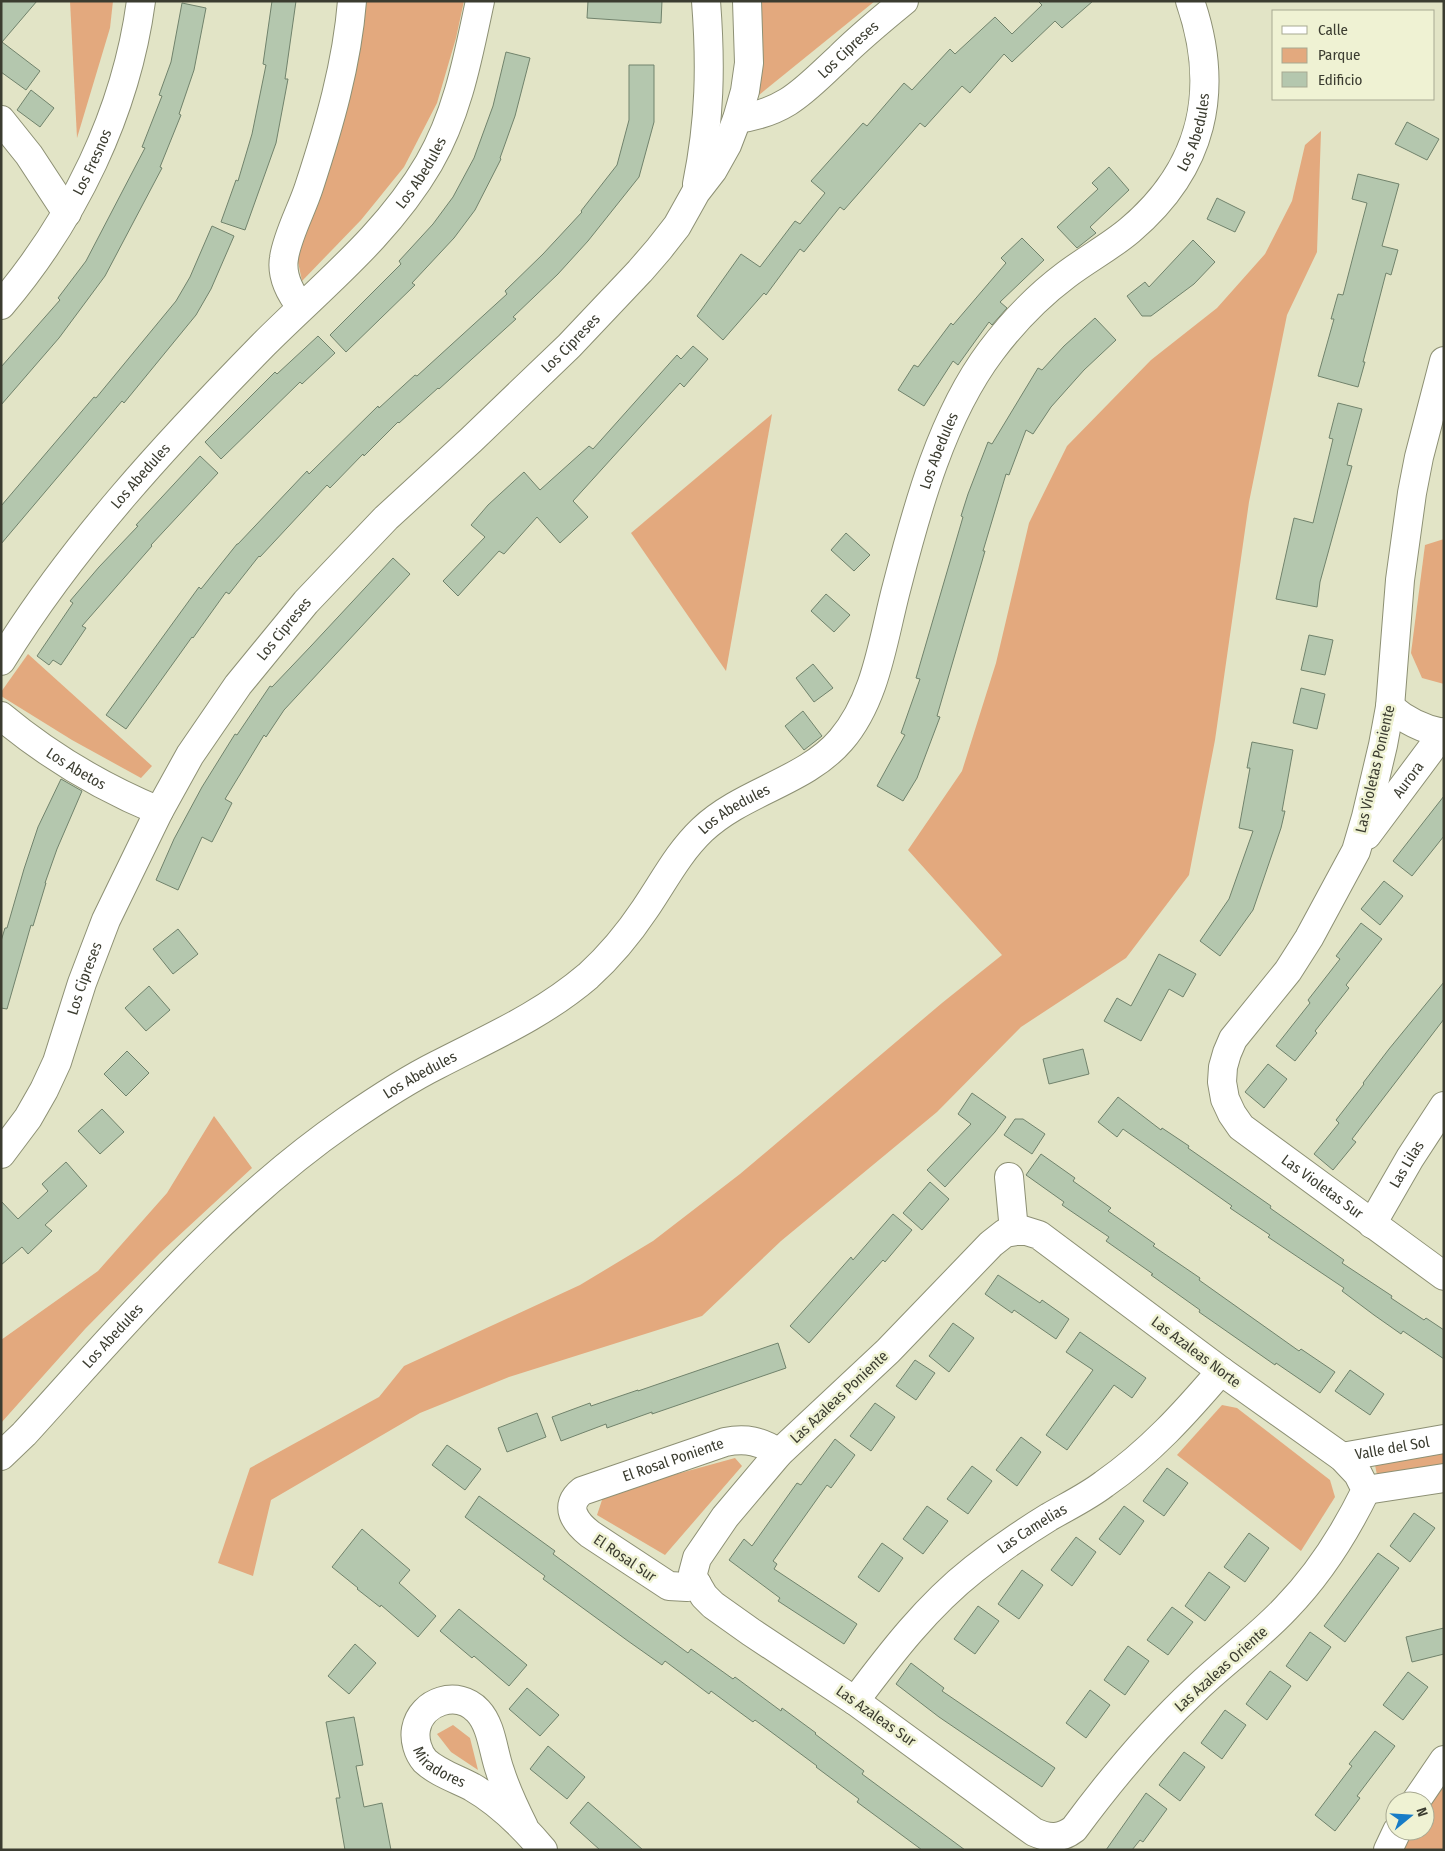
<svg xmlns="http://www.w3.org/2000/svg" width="1445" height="1851" font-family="'Fira Sans Condensed',sans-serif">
  <rect width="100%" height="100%" fill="#e2e4c6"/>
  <g fill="#e3a97e">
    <polygon points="70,1 113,1 110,28 77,138"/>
    <polygon points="361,1 464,1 456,38 437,103 404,167 361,220 302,281 297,257"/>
    <polygon points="758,1 875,1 754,99"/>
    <polygon points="1321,131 1317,252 1287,315 1249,502 1215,740 1189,875 1126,958 1021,1027 937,1112 781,1241 702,1316 509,1377 420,1413 271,1500 253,1576 218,1563 250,1468 379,1397 404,1366 580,1285 653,1241 740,1174 942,1003 1002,955 908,850 962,771 996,663 1029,523 1067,446 1151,360 1217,308 1265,254 1292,201 1305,145"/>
    <polygon points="772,414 726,671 631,533"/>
    <polygon points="1444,539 1444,684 1422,678 1411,653 1425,545"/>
    <polygon points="28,654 152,766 141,778 72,740 1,696 1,692"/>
    <polygon points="214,1116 252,1168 160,1253 85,1329 1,1423 1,1340 98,1271 167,1193"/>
    <polygon points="1222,1405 1237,1408 1330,1480 1335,1497 1301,1551 1177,1455"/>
    <polygon points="1444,1452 1444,1467 1378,1480 1375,1465"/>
    <polygon points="735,1458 742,1466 665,1555 597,1515 604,1494"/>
    <polygon points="453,1725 470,1738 478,1770 451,1752 437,1734"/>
    <polygon points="1444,1781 1444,1850 1400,1850 1411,1831 1425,1831 1425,1806"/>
  </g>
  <g fill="#b4c7ae" stroke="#71836c">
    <polygon points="1,1 37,1 2,42 40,71 26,90 1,72"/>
    <polygon points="272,1 296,1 285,79 288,79 276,143 245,230 221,222 236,180 238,181 252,134 266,65 263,64"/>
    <polygon points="588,1 662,1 661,23 587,18"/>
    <polygon points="1038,1 1093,1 1062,28 1055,21 1012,62 1004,54 970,93 962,86 925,127 920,123 844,210 840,207 804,252 800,249 766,295 764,293 723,340 697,316 741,254 760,267 795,221 800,224 825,193 811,181 863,123 867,126 904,83 912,90 950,49 955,54 995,17 1012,34 1042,5"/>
    <polygon points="182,3 206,8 194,70 179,114 181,115 160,167 162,168 105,276 59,338 1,405 1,367 60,300 58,298 86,261 145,148 142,147 162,96 159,95 171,62"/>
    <polygon points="506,52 530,58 515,116 500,158 501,159 475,210 454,238 412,283 415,285 346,352 330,335 401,264 399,261 433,224 453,197 474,158 493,106"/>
    <polygon points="629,65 654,65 654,122 639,177 588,241 558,274 513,317 516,319 439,389 438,388 399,423 398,422 364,456 363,454 330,488 327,485 260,557 259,556 229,594 226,592 193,638 192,637 126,729 106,715 199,587 201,589 237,544 238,544 307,471 309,474 378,406 379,408 415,375 417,376 507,294 505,291 543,254 582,212 581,211 617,165 629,120"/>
    <polygon points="31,90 54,108 40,127 17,110"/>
    <polygon points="1407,122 1439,139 1427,160 1395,144"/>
    <polygon points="1109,167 1129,190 1090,227 1096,233 1077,248 1057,227 1098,189 1092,183"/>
    <polygon points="1358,174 1399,184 1382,246 1398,250 1391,275 1386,273 1363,362 1365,362 1358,387 1318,376 1334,319 1331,319 1338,294 1343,295 1367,203 1352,199"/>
    <polygon points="1217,198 1245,212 1235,232 1207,219"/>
    <polygon points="212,226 234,236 211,289 196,315 124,403 122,401 1,544 1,506 94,397 96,398 176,301 190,277"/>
    <polygon points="1022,238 1044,260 1000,302 1007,308 992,325 989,322 958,365 953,361 924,406 898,390 914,365 918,367 951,323 953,325 1006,263 1001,258"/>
    <polygon points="1193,240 1215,262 1194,284 1151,316 1142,316 1127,296 1145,282 1149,287"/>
    <polygon points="1095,318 1116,340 1084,370 1051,407 1033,434 1026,430 1009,475 1006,474 983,551 985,551 937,716 940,717 917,778 903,801 877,786 905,735 901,733 920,679 916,678 963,517 961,516 968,494 988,442 992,444 1038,368 1042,370 1064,346"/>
    <polygon points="318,336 335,353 302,384 300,382 221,459 205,442 275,372 277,374"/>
    <polygon points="693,346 708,359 684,387 680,383 573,501 588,517 560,543 537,517 504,554 499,551 458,596 443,581 485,537 471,525 488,505 524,472 540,490 589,446 593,449 677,355 681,359"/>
    <polygon points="1338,403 1362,409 1347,465 1352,466 1320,582 1317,607 1276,599 1294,518 1313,523 1333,439 1329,438"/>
    <polygon points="200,456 218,473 151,545 152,546 82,626 86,628 61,665 53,660 49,665 37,656 73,603 70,601 99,567 138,526 136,525"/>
    <polygon points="846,533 870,555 854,571 831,550"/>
    <polygon points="393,558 410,574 284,710 266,737 264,735 225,799 232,803 212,842 202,837 178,890 156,880 174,839 202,787 235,734 237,735 270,686 272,687 311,646"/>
    <polygon points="826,594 850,615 834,632 811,611"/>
    <polygon points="1309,635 1333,640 1325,675 1301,670"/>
    <polygon points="813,664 833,688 814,702 796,678"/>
    <polygon points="1301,688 1325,694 1317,729 1293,723"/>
    <polygon points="803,711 822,736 804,750 785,726"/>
    <polygon points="1252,742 1293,750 1282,811 1285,811 1281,828 1253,910 1220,956 1200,941 1229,899 1253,831 1239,828 1250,768 1247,768"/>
    <polygon points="61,779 82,791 57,849 45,883 46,883 33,926 31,925 7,1009 1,1008 1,941 5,928 7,928 24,869 38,827"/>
    <polygon points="1444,796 1444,836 1412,876 1393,861"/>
    <polygon points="1384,881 1403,896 1380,925 1361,909"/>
    <polygon points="1361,923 1382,939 1346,985 1349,988 1315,1031 1317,1033 1295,1061 1276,1046 1310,1003 1308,1000 1340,959 1336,956"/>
    <polygon points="178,929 198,954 173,974 153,949"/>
    <polygon points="1159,954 1196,974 1183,997 1169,989 1141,1041 1104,1021 1117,998 1131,1006"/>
    <polygon points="1444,982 1444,1019 1352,1139 1356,1142 1333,1170 1314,1154 1339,1123 1336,1120 1364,1084 1363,1083 1389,1049"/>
    <polygon points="149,986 170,1010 146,1031 125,1008"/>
    <polygon points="1083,1049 1089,1074 1049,1084 1043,1059"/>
    <polygon points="127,1051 149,1073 126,1096 104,1074"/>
    <polygon points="1268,1064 1287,1079 1264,1108 1245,1092"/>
    <polygon points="972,1093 1006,1117 995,1132 945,1187 927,1170 971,1124 958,1114"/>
    <polygon points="1118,1097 1161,1130 1162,1128 1189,1146 1188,1148 1271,1206 1270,1208 1344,1260 1342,1263 1392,1296 1391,1298 1424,1320 1426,1318 1444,1330 1444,1359 1403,1331 1401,1334 1374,1315 1342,1291 1344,1288 1268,1237 1270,1235 1230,1208 1232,1206 1123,1129 1117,1137 1098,1122"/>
    <polygon points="102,1109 124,1132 100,1154 78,1131"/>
    <polygon points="1015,1119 1023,1119 1045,1134 1032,1154 1004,1135"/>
    <polygon points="1041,1154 1075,1178 1073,1181 1111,1208 1108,1211 1155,1244 1153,1246 1200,1278 1199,1280 1299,1351 1301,1349 1335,1372 1320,1393 1276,1363 1275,1365 1199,1312 1200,1310 1151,1275 1153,1274 1106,1241 1109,1237 1062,1205 1064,1202 1026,1175"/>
    <polygon points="66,1162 87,1186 45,1225 52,1231 28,1254 22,1247 1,1265 1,1201 18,1219 48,1191 42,1184"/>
    <polygon points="930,1182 949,1199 922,1230 903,1213"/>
    <polygon points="893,1214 912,1230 885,1262 883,1260 809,1343 790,1326 851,1257 853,1260"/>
    <polygon points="998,1275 1040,1303 1042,1300 1069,1319 1056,1339 1014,1310 1012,1313 985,1294"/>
    <polygon points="953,1323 974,1338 949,1372 929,1356"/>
    <polygon points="1080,1332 1146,1378 1132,1398 1114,1385 1067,1450 1046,1435 1093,1370 1066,1352"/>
    <polygon points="778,1343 786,1368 652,1414 652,1412 607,1428 606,1424 561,1441 552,1417 590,1403 591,1406 638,1390 638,1391"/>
    <polygon points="915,1360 935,1373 916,1400 896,1386"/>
    <polygon points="1350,1370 1384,1394 1370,1415 1335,1391"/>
    <polygon points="875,1403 895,1417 871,1451 850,1436"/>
    <polygon points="537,1413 546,1437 507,1452 498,1428"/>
    <polygon points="1021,1437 1041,1452 1017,1486 996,1470"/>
    <polygon points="835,1439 855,1455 831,1488 827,1485 773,1561 777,1564 774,1569 857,1624 844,1644 778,1601 780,1598 729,1560 744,1539 752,1546 797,1483 801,1485"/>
    <polygon points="447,1445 481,1469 465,1490 432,1465"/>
    <polygon points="972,1466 992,1481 968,1514 947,1499"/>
    <polygon points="1167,1468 1188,1483 1164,1516 1143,1501"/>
    <polygon points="479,1496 555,1551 553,1554 688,1653 691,1649 733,1679 735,1677 781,1711 782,1708 816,1733 815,1734 864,1771 862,1774 965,1850 922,1850 857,1802 859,1799 816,1767 817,1766 755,1720 753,1722 711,1691 709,1694 665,1661 662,1665 628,1641 543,1579 545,1576 465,1517"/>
    <polygon points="927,1506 948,1521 923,1554 903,1539"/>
    <polygon points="1124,1506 1144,1521 1120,1555 1099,1539"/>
    <polygon points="1414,1513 1435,1528 1410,1562 1390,1546"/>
    <polygon points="362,1529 410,1570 399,1583 436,1616 418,1637 381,1605 380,1607 357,1589 358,1588 332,1567"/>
    <polygon points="1249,1533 1269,1548 1245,1582 1224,1567"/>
    <polygon points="1076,1537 1096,1552 1072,1586 1051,1570"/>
    <polygon points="882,1543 903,1558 879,1592 858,1577"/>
    <polygon points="1378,1553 1399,1568 1345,1642 1324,1626"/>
    <polygon points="1022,1570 1043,1585 1019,1619 998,1604"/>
    <polygon points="1209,1572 1230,1587 1205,1621 1185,1606"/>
    <polygon points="978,1606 999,1621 975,1654 954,1639"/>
    <polygon points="1172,1607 1193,1622 1168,1655 1147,1640"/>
    <polygon points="459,1609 527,1665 509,1686 474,1656 472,1658 440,1631"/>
    <polygon points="1444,1628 1444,1654 1412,1662 1406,1637"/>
    <polygon points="1310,1632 1331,1647 1307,1681 1286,1666"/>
    <polygon points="355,1644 376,1663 349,1694 328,1676"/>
    <polygon points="1128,1646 1149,1661 1125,1695 1104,1680"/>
    <polygon points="911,1663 944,1688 942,1691 1055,1768 1042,1787 939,1717 896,1684"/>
    <polygon points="1270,1671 1291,1686 1267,1720 1246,1704"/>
    <polygon points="1408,1672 1428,1687 1403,1720 1383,1705"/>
    <polygon points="527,1688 559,1715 540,1736 509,1709"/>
    <polygon points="1090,1690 1110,1705 1086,1738 1066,1723"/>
    <polygon points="1225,1710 1246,1725 1222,1759 1201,1743"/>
    <polygon points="354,1717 363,1765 356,1766 364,1807 382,1803 391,1850 345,1850 336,1798 340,1798 326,1722"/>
    <polygon points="1375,1731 1395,1746 1357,1796 1360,1798 1335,1831 1315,1815 1352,1766 1349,1764"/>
    <polygon points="548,1746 585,1777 567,1799 530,1769"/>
    <polygon points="1184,1752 1205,1767 1180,1801 1159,1785"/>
    <polygon points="1146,1793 1167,1809 1143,1842 1140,1840 1132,1850 1106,1850"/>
    <polygon points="588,1802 643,1850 600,1850 570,1823"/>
  </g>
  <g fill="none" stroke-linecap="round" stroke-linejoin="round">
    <g stroke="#8d9074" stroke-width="30">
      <g id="minor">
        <path id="s1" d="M737,119C788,112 805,89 840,57C860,37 882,19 904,1"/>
        <polyline points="1,120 29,155 67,213"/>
        <path d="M697,184C710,120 711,65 706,1"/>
        <path id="s2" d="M1,305C74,219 126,113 141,1"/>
        <path d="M301,307C290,293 281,276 284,258C287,236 302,209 309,187C329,126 347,64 352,1"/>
        <path id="s3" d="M1444,361L1419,457L1412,493L1400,580L1390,707L1383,745L1366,817L1356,851L1309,938L1288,971L1233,1039L1227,1053L1223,1067L1222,1082L1225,1099L1232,1114L1241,1127L1444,1276"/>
        <path id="s4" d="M1,661C73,544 168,442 264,344C322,286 387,235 429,163C458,113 468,57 480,1"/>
        <path d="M1390,707C1406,721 1422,729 1443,733"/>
        <path id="s5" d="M1,716C49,756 101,787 159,811"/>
        <path id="s6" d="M1367,835L1444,732"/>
        <path id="s7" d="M1,1154L28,1118L44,1090L57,1062L82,983L106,920L159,811L190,755L238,685L306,602L386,518L471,440L569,346L640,271L659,249L677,226L696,192L713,170L727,145L737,119L745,91L749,63L747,1"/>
        <polyline points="1009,1177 1014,1231"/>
        <path id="s8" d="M1372,1224L1410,1158L1444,1106"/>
        <path d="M1023,1230L1039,1235L1221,1371L1342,1457L1358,1474L1366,1490C1345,1533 1320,1573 1286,1608C1258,1638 1225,1661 1196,1689C1151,1731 1111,1779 1074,1829C1061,1839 1049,1839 1034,1832L855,1701L751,1632L713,1605L704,1596L694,1579L693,1573L697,1558L725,1517L779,1453L888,1351L991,1244L1005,1233Z"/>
        <path id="s9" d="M1,1456L24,1434C125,1323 222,1207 346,1121C375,1101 405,1081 437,1065C491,1037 541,1016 588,976C610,956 629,933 645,909C664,881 678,853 702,830C743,791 805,782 841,740C877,698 883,638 897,586C917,508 942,416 991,351C1012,323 1038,296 1066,275C1087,259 1110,247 1130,230C1203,168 1221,91 1190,1"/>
        <path id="s10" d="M1342,1457L1444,1439"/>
        <polyline points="1366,1490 1444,1478"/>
        <path id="s11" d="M697,1584L687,1587L669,1586L590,1534C575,1522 563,1506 582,1491L725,1442C746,1438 761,1441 779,1453"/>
        <path id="s12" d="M855,1701C891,1653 927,1606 974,1569C998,1550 1023,1533 1049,1517C1068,1506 1087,1497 1104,1484C1150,1452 1185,1413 1221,1371"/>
        <polyline points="1416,1801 1444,1760"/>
        <path id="s13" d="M524,1827C515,1809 506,1790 500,1771C493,1752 492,1726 478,1711C458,1689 421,1701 416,1729C414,1740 418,1753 425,1761C438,1773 457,1779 472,1787C500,1803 522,1825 543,1850"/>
        <polyline points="1388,1850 1397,1831"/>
      </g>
    </g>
    <use href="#minor" stroke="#fff" stroke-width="28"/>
  </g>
  <g text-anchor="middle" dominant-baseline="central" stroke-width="5" stroke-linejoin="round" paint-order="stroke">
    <g font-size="15" fill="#3b3c30" stroke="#eff2d3">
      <text stroke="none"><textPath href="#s1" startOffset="134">Los Cipreses</textPath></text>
      <text stroke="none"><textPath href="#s9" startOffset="1842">Los Abedules</textPath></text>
      <text stroke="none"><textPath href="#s2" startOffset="170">Los Fresnos</textPath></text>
      <text stroke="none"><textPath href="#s4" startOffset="646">Los Abedules</textPath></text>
      <text stroke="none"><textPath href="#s7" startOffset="1006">Los Cipreses</textPath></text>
      <text stroke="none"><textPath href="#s9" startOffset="1424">Los Abedules</textPath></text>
      <text stroke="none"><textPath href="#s4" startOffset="232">Los Abedules</textPath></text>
      <text stroke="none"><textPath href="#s7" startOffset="601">Los Cipreses</textPath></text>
      <text stroke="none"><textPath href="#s5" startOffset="92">Los Abetos</textPath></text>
      <text transform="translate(1375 769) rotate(-77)">Las Violetas Poniente</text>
      <text stroke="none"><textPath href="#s6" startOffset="69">Aurora</textPath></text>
      <text stroke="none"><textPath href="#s9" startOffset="989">Los Abedules</textPath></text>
      <text stroke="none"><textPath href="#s7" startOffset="196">Los Cipreses</textPath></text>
      <text stroke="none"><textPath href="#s9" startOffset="569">Los Abedules</textPath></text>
      <text stroke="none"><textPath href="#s8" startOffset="69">Las Lilas</textPath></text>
      <text stroke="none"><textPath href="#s3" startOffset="920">Las Violetas Sur</textPath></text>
      <text stroke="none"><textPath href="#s9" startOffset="164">Los Abedules</textPath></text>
      <text transform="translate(1196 1352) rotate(37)">Las Azaleas Norte</text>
      <text transform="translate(839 1397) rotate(-43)">Las Azaleas Poniente</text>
      <text stroke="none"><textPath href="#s10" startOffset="51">Valle del Sol</textPath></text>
      <text stroke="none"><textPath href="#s11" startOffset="272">El Rosal Poniente</textPath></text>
      <text stroke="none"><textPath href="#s12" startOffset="249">Las Camelias</textPath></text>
      <text transform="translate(625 1558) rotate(34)">El Rosal Sur</text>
      <text transform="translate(1221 1669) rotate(-42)">Las Azaleas Oriente</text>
      <text transform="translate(876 1716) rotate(35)">Las Azaleas Sur</text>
      <text stroke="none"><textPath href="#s13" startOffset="254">Miradores</textPath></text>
    </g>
  </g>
  <rect width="1445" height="1851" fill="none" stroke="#3b3c30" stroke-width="5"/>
  <rect x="1272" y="10" width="162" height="90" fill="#eff2d3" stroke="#a7a992"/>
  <rect x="1282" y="26" width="25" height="8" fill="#ffffff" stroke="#a7a992"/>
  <text x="1318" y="35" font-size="15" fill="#3b3c30">Calle</text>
  <rect x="1282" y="48" width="25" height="15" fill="#e3a97e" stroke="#a7a992"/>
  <text x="1318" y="60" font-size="15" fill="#3b3c30">Parque</text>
  <rect x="1282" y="72" width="25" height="15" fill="#b4c7ae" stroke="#a7a992"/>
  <text x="1318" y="85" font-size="15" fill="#3b3c30">Edificio</text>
  <g transform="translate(1410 1816) rotate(72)"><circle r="24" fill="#eff2d3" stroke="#a7a992"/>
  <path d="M0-4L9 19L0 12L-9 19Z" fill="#177cc7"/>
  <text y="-8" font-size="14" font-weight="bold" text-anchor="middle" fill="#3b3c30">N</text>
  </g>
</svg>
